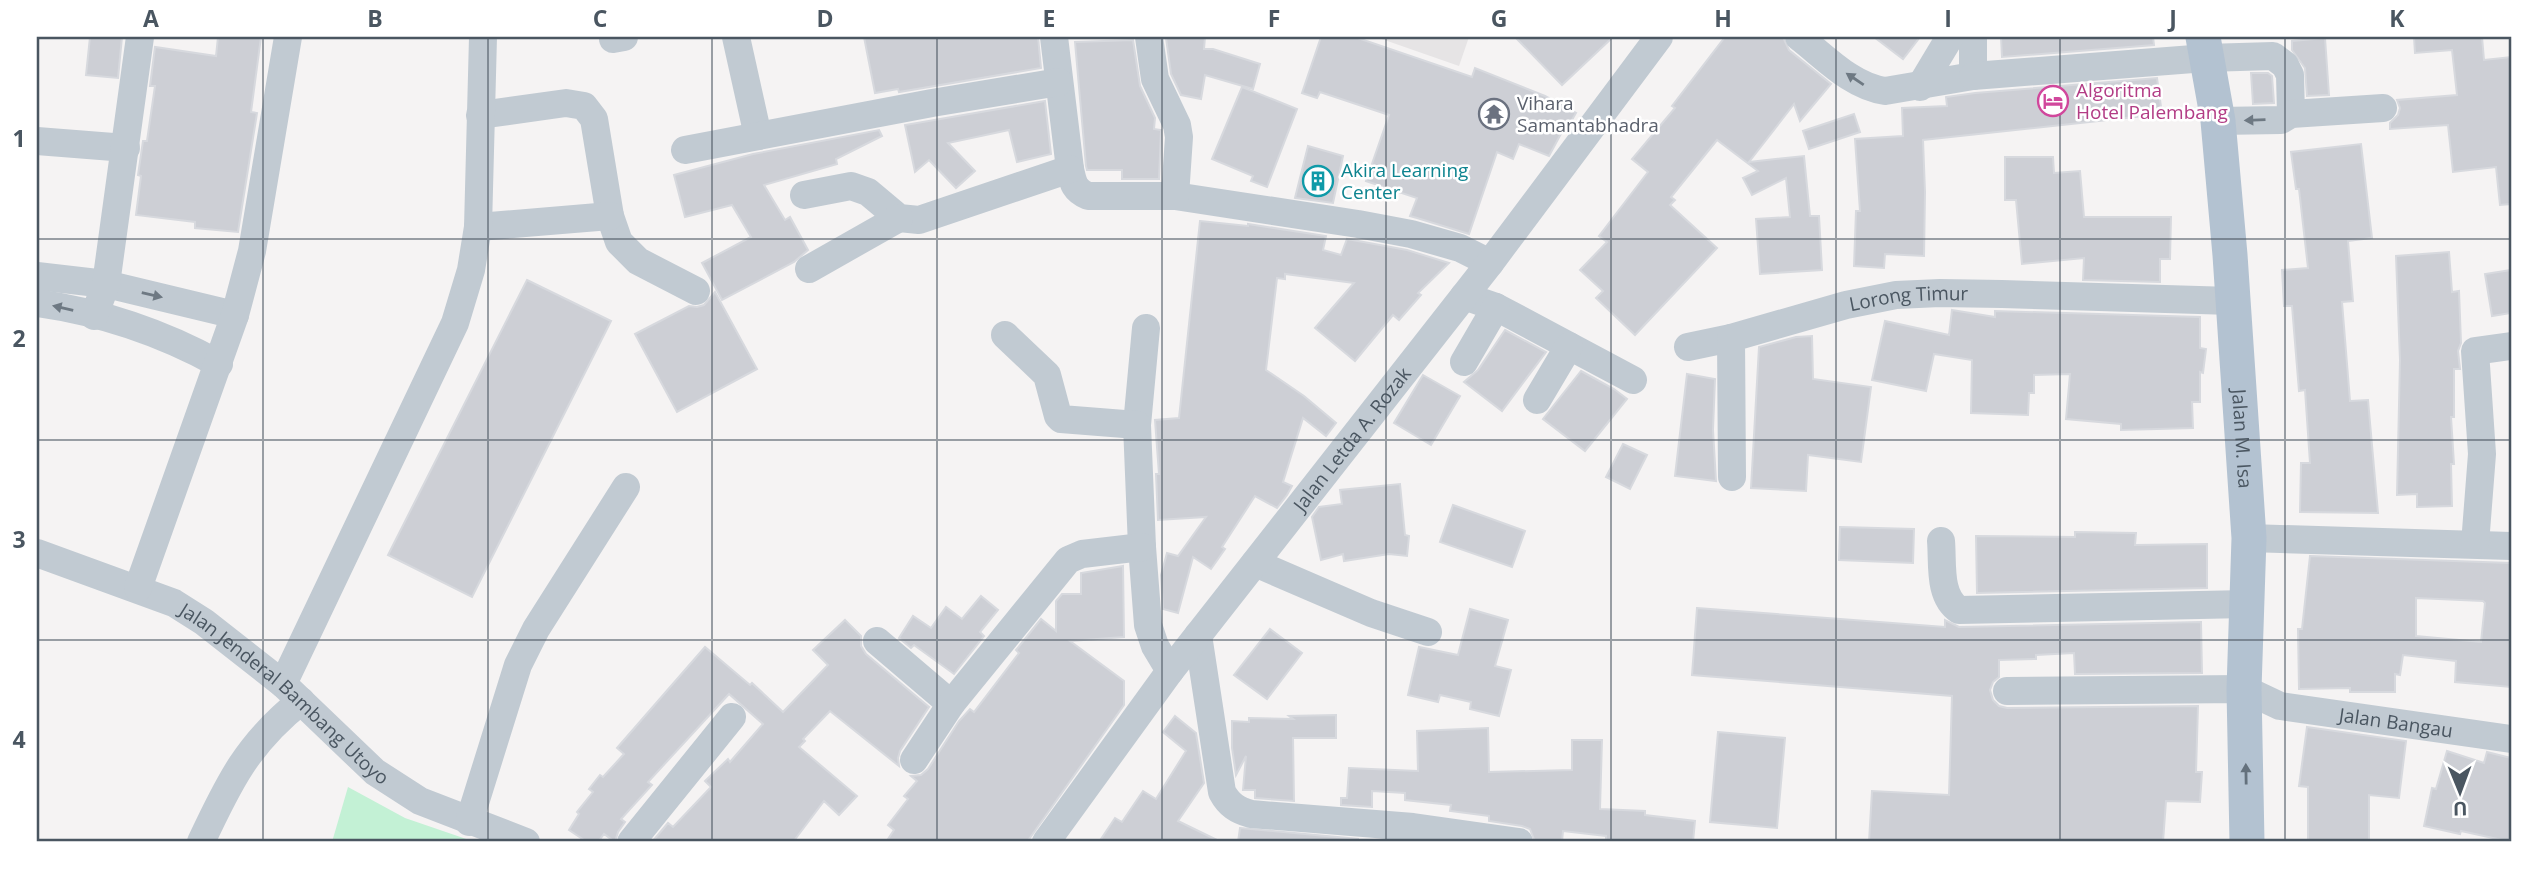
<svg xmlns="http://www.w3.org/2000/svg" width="2548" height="879" font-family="'Open Sans',sans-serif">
  <rect width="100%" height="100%" fill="#f5f3f3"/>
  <polygon fill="#e6e4e5" points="1376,37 1469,37 1459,66"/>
  <polygon fill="#c3f1d5" points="348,787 405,818 475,842 332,842"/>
  <g fill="#cdcfd5" stroke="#d7d9de" stroke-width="2" fill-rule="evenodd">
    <polygon points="90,37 122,37 118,78 86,75"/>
    <polygon points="218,37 261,37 251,112 257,113 238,232 195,228 195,222 136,215 141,176 138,175 143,141 147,141 155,86 150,86 155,47 216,56"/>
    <polygon points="864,37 1038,37 1041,68 899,92 898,89 875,93"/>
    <polygon points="1170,37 1205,37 1204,49 1213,49 1260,64 1253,89 1205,75 1201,99 1181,95 1171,74 1166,38"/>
    <polygon points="1321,37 1355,37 1472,77 1475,68 1545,96 1576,113 1565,132 1563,130 1549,156 1519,144 1513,159 1497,152 1469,234 1417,218 1410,216 1417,198 1366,181 1389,115 1320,92 1317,98 1302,93"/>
    <polygon points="1515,37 1613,37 1562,85"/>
    <polygon points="1725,37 1783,37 1789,50 1831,84 1800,121 1794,104 1749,162 1804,156 1810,216 1819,216 1822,270 1760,274 1756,219 1790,217 1786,178 1752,195 1743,178 1758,171 1717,140 1671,197 1675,200 1670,205 1717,248 1635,335 1596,298 1603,291 1580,270 1607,242 1599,236 1648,172 1632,159 1675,108 1672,106"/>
    <polygon points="1874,37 1920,37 1903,59"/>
    <polygon points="2001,37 2153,37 2154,45 2002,57"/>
    <polygon points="2414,37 2482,37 2484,60 2511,57 2511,204 2500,205 2496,167 2453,172 2448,125 2390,129 2390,123 2398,115 2400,108 2397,100 2457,95 2452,50 2415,53"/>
    <polygon points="2325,38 2329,95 2307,96 2305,68 2292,50 2292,41"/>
    <polygon points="1133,40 1140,86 1155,118 1154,129 1161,130 1159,179 1122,179 1122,170 1087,170 1086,166 1075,42"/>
    <polygon points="2251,73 2268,73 2272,76 2274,103 2253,104"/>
    <polygon points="2157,78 2162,114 1923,140 1925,192 1924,256 1885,254 1884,268 1854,266 1856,211 1860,211 1855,139 1903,136 1902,108 1947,106 1946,97 1975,93"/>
    <polygon points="1242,87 1297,109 1267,187 1251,181 1253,176 1212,159"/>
    <polygon points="1045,101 1051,154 1017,162 1009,130 948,143 975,171 956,188 929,160 915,172 905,125"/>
    <polygon points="1854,114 1860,132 1809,149 1803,131"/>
    <polygon points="879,130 882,136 836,159 837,164 764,185 785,220 790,217 808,250 794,262 722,300 702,263 751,237 732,205 685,217 674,175 753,154"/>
    <polygon points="2361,144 2372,238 2348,241 2353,301 2342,302 2350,401 2368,400 2378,513 2300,512 2301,463 2310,463 2305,390 2299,391 2292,306 2284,306 2282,270 2308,268 2299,189 2296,189 2291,152"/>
    <polygon points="1308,146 1343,156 1333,203 1295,198"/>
    <polygon points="2005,157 2053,157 2054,173 2080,171 2084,217 2171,217 2170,259 2160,259 2160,282 2083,280 2084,258 2022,264 2016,200 2005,200"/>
    <polygon points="1200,221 1248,226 1248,224 1326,236 1323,250 1341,255 1347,239 1407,250 1449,263 1418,293 1421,295 1399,320 1393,315 1355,361 1315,328 1354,283 1285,274 1285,279 1277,278 1266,370 1304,396 1336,423 1326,436 1303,418 1283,482 1292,486 1287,495 1277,508 1255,496 1222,547 1225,549 1211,569 1193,557 1178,613 1163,609 1161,575 1167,553 1178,556 1206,517 1158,520 1156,474 1159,474 1155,420 1179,418"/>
    <polygon points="2449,252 2452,292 2459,291 2461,343 2458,351 2460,369 2454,369 2454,417 2451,417 2454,464 2451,464 2452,506 2417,507 2417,494 2397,495 2400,360 2396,256"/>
    <polygon points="2511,270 2511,313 2492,316 2485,274"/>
    <polygon points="527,280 611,321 472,597 388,555"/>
    <polygon points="715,292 757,369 677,412 635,334 689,306 697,307 704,305"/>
    <polygon points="1952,310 1995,317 1995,311 2200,317 2200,348 2206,349 2203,373 2200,372 2200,402 2192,402 2193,428 2121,430 2121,424 2066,419 2070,374 2034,375 2034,393 2029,393 2028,415 1971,413 1972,360 1934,354 1926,391 1872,380 1885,321 1949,335"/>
    <polygon points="1505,330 1546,352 1502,411 1464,382 1478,370"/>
    <polygon points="1812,336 1813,379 1871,387 1861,462 1808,455 1806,491 1751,488 1759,347 1796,337"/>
    <polygon points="1581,371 1614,389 1627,399 1585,451 1543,419"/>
    <polygon points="1687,374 1715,379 1713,430 1716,481 1675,476"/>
    <polygon points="1423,375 1460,396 1431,445 1394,423"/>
    <polygon points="1623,444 1647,455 1630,489 1606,477"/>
    <polygon points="1400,484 1405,535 1409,536 1407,556 1389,554 1344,561 1343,554 1321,560 1312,517 1319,507 1342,504 1340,490"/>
    <polygon points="1453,505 1525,531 1512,567 1440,542"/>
    <polygon points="1840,527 1914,529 1913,563 1839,560"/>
    <polygon points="2075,532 2136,533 2135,545 2207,544 2207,588 1977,593 1976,536 2075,537"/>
    <path d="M2310,556L2511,563V687L2455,682L2456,661L2403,655L2400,675L2395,674V692H2350V688L2299,689L2298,629H2302ZM2416,598L2483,601L2485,603L2481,642L2416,636Z"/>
    <polygon points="1123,566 1124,637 1070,641 1124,681 1124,705 1027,842 886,842 894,830 888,825 908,799 904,796 917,781 911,776 921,775 928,769 959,721 970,709 974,712 1019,653 1016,650 1041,619 1056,631 1056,601 1062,594 1081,594 1081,573"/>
    <polygon points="981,596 998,610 980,632 984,636 954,674 914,645 911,648 899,638 913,616 931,628 946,607 962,619"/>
    <polygon points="1697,608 1945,627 1945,620 1959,627 2201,622 2202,673 2075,674 2074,653 2036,655 2036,659 1999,660 1999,677 1993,682 1990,690 1993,700 1999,706 2007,708 2198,706 2196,772 2202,772 2200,802 2166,801 2163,842 1869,842 1872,791 1949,795 1952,696 1692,675"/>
    <polygon points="1470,609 1508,620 1495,666 1511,670 1499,716 1470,709 1471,702 1440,695 1438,702 1408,695 1419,647 1458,655"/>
    <polygon points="845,620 861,636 861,646 866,654 929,707 900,751 898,758 899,766 830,711 803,739 805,741 799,747 857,796 839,815 824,801 793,842 652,842 668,823 673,827 711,787 705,781 728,759 730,762 763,724 729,694 648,782 652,785 621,819 625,822 618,832 615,842 604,834 598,842 587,842 569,830 579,814 577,812 593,792 589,789 600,775 603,777 624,754 617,748 705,647 750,685 752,683 783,712 828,665 813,650"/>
    <polygon points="1270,629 1302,653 1267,699 1234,675"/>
    <polygon points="1336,715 1336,738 1293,738 1294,801 1255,798 1255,790 1243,790 1246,756 1236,775 1232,748 1232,721 1249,722 1249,718 1293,719 1289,716"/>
    <polygon points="1175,716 1196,733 1204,783 1178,821 1221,842 1099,842 1115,818 1122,822 1143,791 1156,799 1186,751 1163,732"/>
    <polygon points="2307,727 2406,741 2399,798 2369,795 2369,842 2308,842 2308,787 2299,786"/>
    <polygon points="1488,728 1489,772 1572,770 1572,740 1602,740 1600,809 1645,811 1645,815 1695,821 1693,842 1606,842 1606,836 1563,831 1562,842 1535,842 1530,829 1522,826 1489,821 1489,816 1450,811 1451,805 1405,800 1405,793 1372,791 1372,807 1341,805 1341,798 1347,798 1349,768 1418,771 1417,731"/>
    <polygon points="1718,732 1785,738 1777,828 1710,822"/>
    <polygon points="2447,751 2484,763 2487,752 2511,758 2511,842 2461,831 2460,834 2424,826 2432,788 2436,789"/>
    <polygon points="1240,828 1358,839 1358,842 1238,842"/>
  </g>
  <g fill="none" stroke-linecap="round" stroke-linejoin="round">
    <g stroke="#c1cad2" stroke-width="28">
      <polyline points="736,37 758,136"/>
      <path d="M1054,37L1070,169C1073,183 1074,190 1088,196H1175L1358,224L1411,234L1460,248L1490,263"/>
      <polyline points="1149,37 1155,79 1177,125 1179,137 1175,196"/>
      <path d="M1799,37C1825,57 1851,86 1885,91L1973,76V37"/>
      <polyline points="613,39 624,37"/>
      <polyline points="1973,76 2206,58 2273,56 2285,65 2290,75 2291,114"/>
      <polyline points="1920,87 1950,37"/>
      <polyline points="480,115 566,103 584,106 594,119 610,216 619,242 638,261 696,291"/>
      <polyline points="2218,121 2281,120 2291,114 2383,108"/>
      <polyline points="37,141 126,148"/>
      <polyline points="685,150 932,103 1059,82"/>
      <polyline points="804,195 851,186 868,192 899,218 919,220 1070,169"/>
      <polyline points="478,227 610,216"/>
      <polyline points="809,269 899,218"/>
      <polyline points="37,276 106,284 235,315"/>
      <polyline points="1464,296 1496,307 1633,380"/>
      <path d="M37,303C100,312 163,333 219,364"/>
      <polyline points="94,316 106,284 140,37"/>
      <polyline points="1146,328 1137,425 1142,547 1148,625 1155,646 1170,671"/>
      <polyline points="1005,335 1047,375 1058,416 1061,419 1137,425"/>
      <polyline points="1688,347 1731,338"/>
      <polyline points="1464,362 1496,307"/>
      <polyline points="1537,400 1569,346"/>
      <path id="s1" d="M1732,477L1731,338L1846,305L1896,295L1940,293L2002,294L2232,301"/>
      <polyline points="2249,538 2511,546"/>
      <path d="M1941,541C1943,563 1938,596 1959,610L2247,604"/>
      <polyline points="2475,544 2482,454 2475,351 2511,346"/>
      <path id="s2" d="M37,553L174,603L204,622L283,684L375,772L420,801L526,842"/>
      <polyline points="1255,563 1371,613 1428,632"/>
      <polyline points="138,588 235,315 252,251 288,37"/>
      <path d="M1198,635L1222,792C1229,805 1237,810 1251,814L1413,827L1519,842"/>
      <polyline points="877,641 951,704"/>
      <polyline points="283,684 455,323 471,270 478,227 483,37"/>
      <path id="s3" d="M2007,691L2244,689L2280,706L2511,739"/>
      <polyline points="914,760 951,704 1068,560 1082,554 1142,547"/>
      <polyline points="469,822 518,665 536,629 626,487"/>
      <path d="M201,842C229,782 248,743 301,701"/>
      <polyline points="631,842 732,717"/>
      <path id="s4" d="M1046,842L1170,671L1490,263L1659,37"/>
    </g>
    <path stroke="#b3c2d1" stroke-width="35" id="s5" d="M2203,37L2218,121L2230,255L2249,538L2244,689L2247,842"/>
  </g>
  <defs><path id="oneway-solid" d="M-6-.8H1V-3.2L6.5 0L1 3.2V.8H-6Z" transform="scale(1.75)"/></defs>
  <g fill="#6e7983">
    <use href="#oneway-solid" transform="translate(1855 79) rotate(-146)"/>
    <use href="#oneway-solid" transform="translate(2255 120) rotate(178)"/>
    <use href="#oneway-solid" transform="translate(152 295) rotate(13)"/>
    <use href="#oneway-solid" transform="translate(63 308) rotate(-167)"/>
  </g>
  <use fill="#64717d" href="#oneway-solid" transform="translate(2246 774) rotate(-91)"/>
  <path fill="none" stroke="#4a5661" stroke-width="2" stroke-opacity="0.55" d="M263,37V842M488,37V842M712,37V842M937,37V842M1162,37V842M1386,37V842M1611,37V842M1836,37V842M2060,37V842M2285,37V842M37,239H2511M37,440H2511M37,640H2511"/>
  <defs>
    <g id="hotel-ring" transform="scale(1.575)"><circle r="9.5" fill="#fff" stroke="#d1479c" stroke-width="1.5"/><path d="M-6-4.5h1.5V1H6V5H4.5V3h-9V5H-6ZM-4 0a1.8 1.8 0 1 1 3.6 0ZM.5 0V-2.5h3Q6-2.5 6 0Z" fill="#d1479c"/></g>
    <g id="temple-ring" transform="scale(1.575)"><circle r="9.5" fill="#fff" stroke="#6b7280" stroke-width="1.5"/><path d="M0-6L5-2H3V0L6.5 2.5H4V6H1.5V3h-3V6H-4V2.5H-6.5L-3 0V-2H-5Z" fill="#6b7280"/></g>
    <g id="building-ring" transform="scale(1.575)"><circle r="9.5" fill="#fff" stroke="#0f9aa8" stroke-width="1.5"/><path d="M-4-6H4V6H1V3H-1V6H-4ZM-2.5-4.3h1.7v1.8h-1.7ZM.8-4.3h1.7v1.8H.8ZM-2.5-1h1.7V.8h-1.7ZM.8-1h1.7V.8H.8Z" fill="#0f9aa8"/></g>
  </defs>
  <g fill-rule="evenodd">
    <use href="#hotel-ring" x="2053" y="101"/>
    <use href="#temple-ring" x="1494" y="114"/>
    <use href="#building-ring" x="1318" y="181"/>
  </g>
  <g text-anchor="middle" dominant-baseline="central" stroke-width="5" stroke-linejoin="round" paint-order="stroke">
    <g font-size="19" fill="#b23c85" stroke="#fff" text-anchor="start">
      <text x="2076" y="90">Algoritma<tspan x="2076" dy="22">Hotel Palembang</tspan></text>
    </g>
    <g font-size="19" fill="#5b616d" stroke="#fff" text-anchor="start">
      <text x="1517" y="103">Vihara<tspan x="1517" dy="22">Samantabhadra</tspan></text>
    </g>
    <g font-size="19" fill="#0d838f" stroke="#fff" text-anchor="start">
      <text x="1341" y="170">Akira Learning<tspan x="1341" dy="22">Center</tspan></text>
    </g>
    <g font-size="19" fill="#4a5661" stroke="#fff">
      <text stroke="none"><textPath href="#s1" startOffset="322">Lorong Timur</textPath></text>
      <text stroke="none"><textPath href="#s4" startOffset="506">Jalan Letda A. Rozak</textPath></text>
      <text stroke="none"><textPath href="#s5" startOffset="404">Jalan M. Isa</textPath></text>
      <text stroke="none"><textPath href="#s2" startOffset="289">Jalan Jenderal Bambang Utoyo</textPath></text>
      <text stroke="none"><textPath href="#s3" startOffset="394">Jalan Bangau</textPath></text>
    </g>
  </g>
  <rect width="2548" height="879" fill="none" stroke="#ffffff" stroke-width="77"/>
  <g transform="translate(2460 792) rotate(179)" stroke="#ffffff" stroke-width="5" paint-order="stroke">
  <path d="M0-5L12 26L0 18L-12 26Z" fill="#4a5661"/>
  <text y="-10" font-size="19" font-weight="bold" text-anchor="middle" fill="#4a5661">U</text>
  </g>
  <rect x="38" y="38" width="2472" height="802" fill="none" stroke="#4a5661" stroke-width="2.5"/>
  <g font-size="23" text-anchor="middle" font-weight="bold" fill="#4a5661">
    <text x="151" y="27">A</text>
    <text x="375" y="27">B</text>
    <text x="600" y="27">C</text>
    <text x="825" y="27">D</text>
    <text x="1049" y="27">E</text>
    <text x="1274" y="27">F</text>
    <text x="1499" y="27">G</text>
    <text x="1723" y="27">H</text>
    <text x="1948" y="27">I</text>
    <text x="2173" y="27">J</text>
    <text x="2397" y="27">K</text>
    <text x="19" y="147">1</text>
    <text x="19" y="347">2</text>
    <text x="19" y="548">3</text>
    <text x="19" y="748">4</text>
  </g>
</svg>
